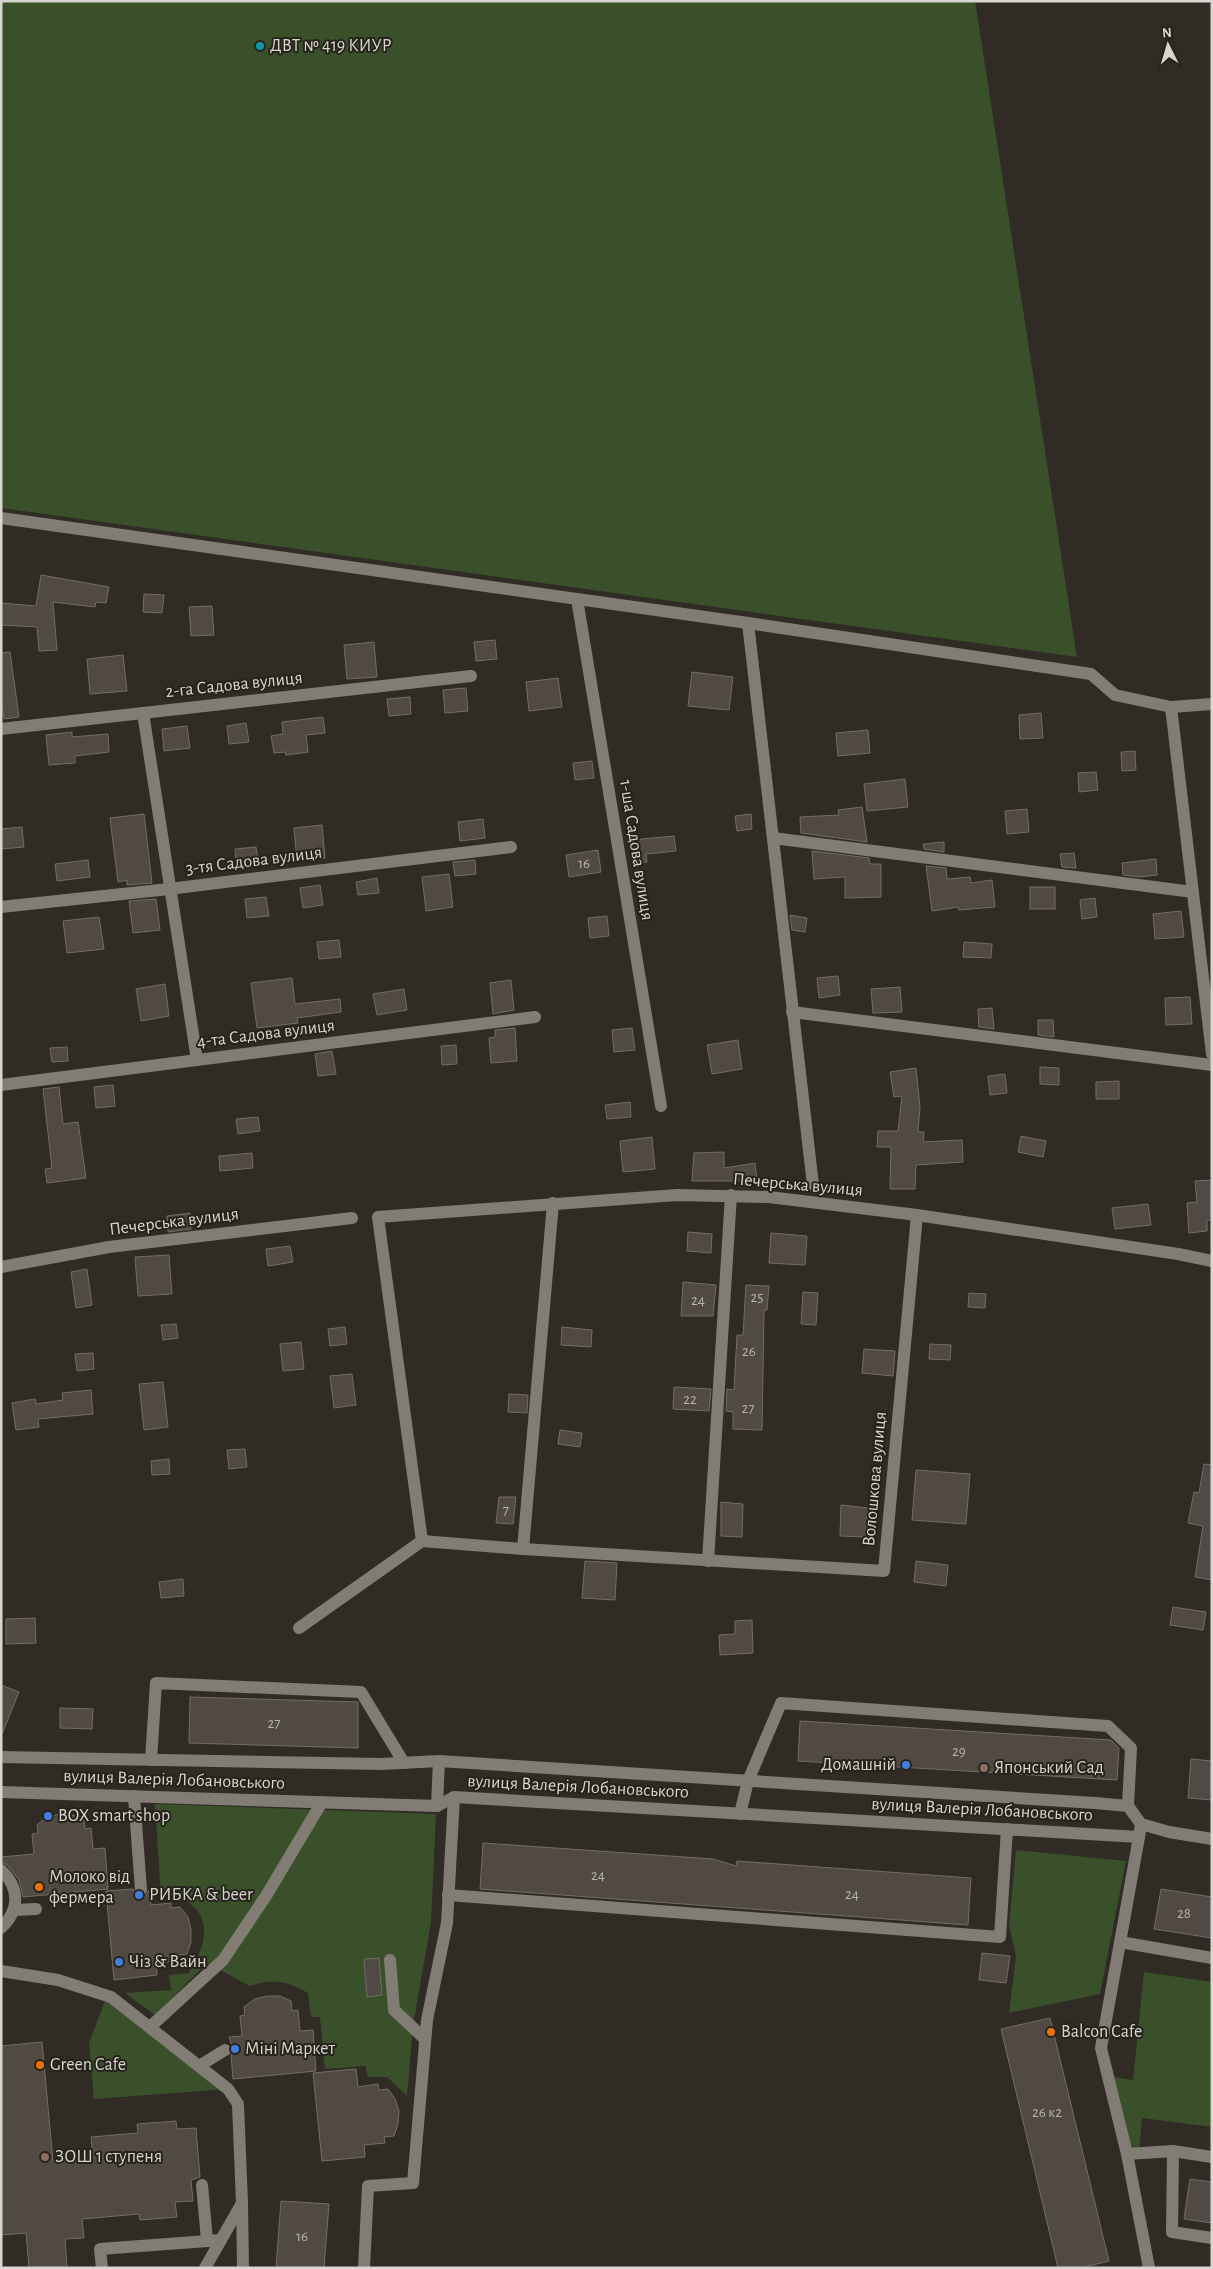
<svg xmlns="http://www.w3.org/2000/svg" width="1213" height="2269" font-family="'Alegreya Sans',sans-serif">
  <rect width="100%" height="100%" fill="#302c25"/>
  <g fill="#39502b">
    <polygon points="1,1 975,1 1077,657 1,508"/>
    <path d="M155,1804L436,1814L431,1922L413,2026L407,2096L387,2077H368L365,2066L325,2069L320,2017H311L308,1993C286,1981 275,1978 250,1986L207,1963L155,2015L125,1993L171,1990L169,1975L189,1973C199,1956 211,1933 199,1913C195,1907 187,1901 181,1896L161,1897Z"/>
    <polygon points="1016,1850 1126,1861 1100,1994 1009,2013 1016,1956 1009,1926"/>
    <polygon points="1144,1972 1212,1982 1212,2127 1142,2118 1139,2153 1127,2154 1114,2077 1133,2080"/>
    <polygon points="107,1996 228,2089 94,2099 89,2043"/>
  </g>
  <g fill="#514a44" stroke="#746c66">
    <polygon points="41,575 109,587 106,603 96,602 95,607 53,602 57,650 39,651 37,627 1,625 1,603 36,606"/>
    <polygon points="144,594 164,595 162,613 143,612"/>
    <polygon points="212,606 214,635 191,636 189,607"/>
    <polygon points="495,640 497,659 476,661 474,642"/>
    <polygon points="374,642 377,677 347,679 344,645"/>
    <polygon points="10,652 19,717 4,719 1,700 1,653"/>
    <polygon points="123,655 127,691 90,694 87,659"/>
    <polygon points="692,672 733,677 729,710 688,706"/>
    <polygon points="558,678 562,707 529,711 526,682"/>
    <polygon points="466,688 468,711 445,713 443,690"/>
    <polygon points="410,697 411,714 389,716 387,699"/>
    <polygon points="1041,713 1043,738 1020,739 1019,715"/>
    <polygon points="323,717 325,733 306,735 308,752 286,755 285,752 274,753 271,736 283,734 282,722"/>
    <polygon points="246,723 249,742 229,744 227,726"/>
    <polygon points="187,726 190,748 164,751 162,729"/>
    <polygon points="868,730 870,753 838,756 836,733"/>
    <polygon points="72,732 72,737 108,734 109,752 75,756 75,763 49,765 46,735"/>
    <polygon points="1135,751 1136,770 1122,771 1121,752"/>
    <polygon points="592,761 594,778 575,780 573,763"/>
    <polygon points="1096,772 1098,790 1079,792 1078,773"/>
    <polygon points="905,779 908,807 867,811 864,784"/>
    <polygon points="862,807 867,842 801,833 800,817 839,815 838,810"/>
    <polygon points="1027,809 1029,832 1007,834 1005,811"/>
    <polygon points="144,814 152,883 127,885 127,880 118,882 110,818"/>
    <polygon points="751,814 752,829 737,831 735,816"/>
    <polygon points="483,819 485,838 460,841 458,822"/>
    <polygon points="322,825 325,858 297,861 294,828"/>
    <polygon points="22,827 24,847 1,849 1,829"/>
    <polygon points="674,836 676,851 646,854 647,862 633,864 631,840"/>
    <polygon points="944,842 944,852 924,849 923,844"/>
    <polygon points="256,847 258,861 236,863 235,849"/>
    <polygon points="598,850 601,872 569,877 566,855"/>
    <polygon points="812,851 869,858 870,864 881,864 881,897 845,898 845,877 814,879"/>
    <polygon points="1074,853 1076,868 1062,867 1060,854"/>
    <polygon points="1156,859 1157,875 1140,877 1123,875 1122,863"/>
    <polygon points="88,860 90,877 57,881 55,864"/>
    <polygon points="475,860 476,874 455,876 453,862"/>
    <polygon points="926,866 946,868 947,879 970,877 971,883 992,880 995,907 959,910 958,907 932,911"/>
    <polygon points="449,874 453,907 426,911 422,877"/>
    <polygon points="377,878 379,893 358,895 356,882"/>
    <polygon points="320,885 323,905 303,908 300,888"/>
    <rect x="1030" y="887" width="25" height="22"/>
    <polygon points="266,897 269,916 247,918 245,899"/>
    <polygon points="1095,898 1097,917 1082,919 1080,900"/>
    <polygon points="156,899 160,930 133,933 129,901"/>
    <polygon points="1181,911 1184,937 1155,939 1153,914"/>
    <polygon points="790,915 807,918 805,932 792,930"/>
    <polygon points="607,916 609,936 590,938 588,918"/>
    <polygon points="99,917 104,949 67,953 63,921"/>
    <polygon points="339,940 341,957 319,959 317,942"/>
    <polygon points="964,942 992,944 991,958 963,957"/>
    <polygon points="838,976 840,995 819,998 817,978"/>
    <polygon points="292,978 295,1004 340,999 341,1012 297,1018 298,1023 257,1028 251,983"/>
    <polygon points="511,980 514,1010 493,1014 490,983"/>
    <polygon points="165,984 169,1016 141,1021 136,989"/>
    <polygon points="900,987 902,1012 873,1013 871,989"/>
    <polygon points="404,989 407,1010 377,1015 373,994"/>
    <polygon points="1190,997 1192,1024 1166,1025 1165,998"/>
    <polygon points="992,1008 994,1029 979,1027 978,1009"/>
    <polygon points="1038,1020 1053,1020 1054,1037 1038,1035"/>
    <polygon points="515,1028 517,1061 491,1063 489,1038 495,1037 495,1030"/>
    <polygon points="632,1028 635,1050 614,1052 612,1030"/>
    <polygon points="738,1040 742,1069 712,1074 707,1045"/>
    <polygon points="456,1045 457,1064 442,1065 441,1046"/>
    <polygon points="67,1047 68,1061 52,1062 50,1048"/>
    <polygon points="332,1051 336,1074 318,1076 315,1054"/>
    <polygon points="1040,1067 1059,1068 1059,1085 1040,1084"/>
    <polygon points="916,1068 920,1107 918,1132 924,1132 923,1142 962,1140 963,1162 916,1165 915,1189 890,1189 891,1147 877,1147 878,1131 898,1131 902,1096 894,1097 890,1072"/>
    <polygon points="1005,1074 1007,1093 990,1095 988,1076"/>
    <polygon points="1119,1081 1119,1099 1096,1099 1096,1082"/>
    <polygon points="113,1085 115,1106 96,1108 94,1087"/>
    <polygon points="59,1087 63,1124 78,1122 86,1178 47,1183 45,1169 52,1168 43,1089"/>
    <polygon points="630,1102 631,1117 607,1119 605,1105"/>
    <polygon points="258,1117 260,1131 238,1134 236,1119"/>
    <polygon points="1021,1136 1046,1141 1043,1157 1018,1152"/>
    <polygon points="652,1137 655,1169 623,1172 620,1141"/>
    <polygon points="724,1152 724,1168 755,1163 757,1181 692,1181 694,1153"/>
    <polygon points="252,1153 253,1168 220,1171 219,1156"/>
    <polygon points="1212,1180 1212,1220 1207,1220 1207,1231 1189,1233 1187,1203 1197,1202 1195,1181"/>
    <polygon points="1148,1204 1151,1225 1115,1229 1112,1208"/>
    <polygon points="190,1213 191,1229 168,1232 167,1216"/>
    <polygon points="688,1232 712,1234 711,1253 687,1251"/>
    <polygon points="771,1233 807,1236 805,1265 769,1263"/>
    <polygon points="290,1246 293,1262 268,1266 266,1249"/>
    <polygon points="169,1255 172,1294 138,1296 135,1257"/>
    <polygon points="87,1269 92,1305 76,1308 71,1272"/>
    <polygon points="683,1282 716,1285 713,1316 681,1316"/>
    <polygon points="746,1285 769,1286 767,1310 764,1310 762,1430 733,1429 733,1412 726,1411 727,1389 734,1390 737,1335 743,1335"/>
    <polygon points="803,1292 818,1293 816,1325 801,1324"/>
    <polygon points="969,1293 986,1294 985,1308 968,1307"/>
    <polygon points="176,1324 178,1338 163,1340 161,1325"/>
    <polygon points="345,1327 347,1344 330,1346 328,1329"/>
    <polygon points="562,1327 592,1330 591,1347 561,1345"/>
    <polygon points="301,1342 304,1369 283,1371 280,1344"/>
    <polygon points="930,1344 951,1345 950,1360 929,1359"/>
    <polygon points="864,1349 895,1351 893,1376 862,1373"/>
    <polygon points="93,1353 94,1369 77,1371 75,1354"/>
    <polygon points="352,1374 356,1405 334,1408 330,1376"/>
    <polygon points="163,1382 168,1427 144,1430 139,1384"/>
    <polygon points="674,1387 711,1389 709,1411 673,1409"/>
    <polygon points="91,1390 93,1414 38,1419 39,1427 16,1430 12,1403 35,1399 36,1404 63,1400 62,1393"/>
    <polygon points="509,1394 528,1395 527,1413 508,1412"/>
    <polygon points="560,1430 582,1433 580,1447 558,1444"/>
    <polygon points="245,1449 247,1467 229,1469 227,1450"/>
    <polygon points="169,1459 170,1474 152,1475 151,1461"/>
    <polygon points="1204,1464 1212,1465 1212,1580 1195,1577 1203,1526 1188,1523 1194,1492 1199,1493"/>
    <polygon points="916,1470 970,1474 966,1524 912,1520"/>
    <polygon points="499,1497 516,1497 513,1524 496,1523"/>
    <polygon points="721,1502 743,1504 742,1537 721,1536"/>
    <polygon points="841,1505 868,1508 865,1537 840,1536"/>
    <polygon points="585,1561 617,1563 615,1600 582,1598"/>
    <polygon points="916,1561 948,1565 946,1586 914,1582"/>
    <polygon points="183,1579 184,1596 161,1598 159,1582"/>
    <polygon points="1173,1607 1206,1612 1203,1630 1170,1625"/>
    <polygon points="35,1618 36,1643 6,1644 6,1619"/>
    <polygon points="752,1620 753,1653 720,1655 719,1635 735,1634 735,1621"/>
    <polygon points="1,1685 19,1692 2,1734 1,1734"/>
    <polygon points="190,1697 358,1702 358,1748 189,1743"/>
    <polygon points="60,1708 93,1709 92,1729 60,1728"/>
    <polygon points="800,1721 1111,1740 1119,1748 1117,1780 798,1761"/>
    <polygon points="1191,1759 1212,1761 1212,1800 1188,1798"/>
    <polygon points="60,1814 72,1815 84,1819 85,1829 91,1828 93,1849 105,1848 108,1889 23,1897 19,1880 7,1865 1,1862 1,1857 34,1854 32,1834 38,1833 37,1825 47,1817"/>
    <polygon points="483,1843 713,1859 736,1866 737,1861 971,1878 968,1925 480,1889"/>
    <polygon points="133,1889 135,1895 141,1898 146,1896 149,1890 151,1905 171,1903 171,1908 180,1907 188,1917 191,1930 191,1942 187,1954 177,1955 177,1961 156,1963 157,1975 114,1980 106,1891"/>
    <polygon points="1161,1889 1212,1897 1212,1938 1154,1929"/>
    <polygon points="982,1953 1010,1956 1006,1983 979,1980"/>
    <polygon points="379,1958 382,1995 367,1997 364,1959"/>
    <polygon points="267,1996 280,1996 291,2001 292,2011 298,2010 300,2031 313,2030 316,2071 233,2079 231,2056 233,2049 229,2037 242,2036 240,2016 245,2015 244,2007 255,1999"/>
    <polygon points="1050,2018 1109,2261 1080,2268 1058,2268 1001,2029"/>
    <polygon points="42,2042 53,2161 93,2158 91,2137 138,2133 137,2124 176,2121 177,2129 196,2128 200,2177 191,2180 193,2201 175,2202 177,2217 140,2220 139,2214 82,2219 84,2238 65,2239 67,2268 29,2268 26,2233 1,2235 1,2046"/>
    <polygon points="356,2069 358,2087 378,2084 379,2090 388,2089 395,2099 399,2111 398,2124 394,2136 384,2137 385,2143 364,2145 365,2157 322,2161 313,2073"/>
    <polygon points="1190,2179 1212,2182 1212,2223 1184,2219"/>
    <polygon points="281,2201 329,2204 324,2268 276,2268"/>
  </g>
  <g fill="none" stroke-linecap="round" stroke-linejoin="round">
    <g stroke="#817d74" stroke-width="12">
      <polyline points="1,518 748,623 1091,674 1115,695 1171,707 1212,704"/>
      <polyline points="577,599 661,1106"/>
      <polyline points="748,623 813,1185"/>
      <polyline points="1171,707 1212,1054"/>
      <polyline points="143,713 197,1060"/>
      <polyline points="1,729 471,676"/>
      <polyline points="773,838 1193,892"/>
      <polyline points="1,907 169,889 511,847"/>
      <polyline points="792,1012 1212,1065"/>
      <polyline points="1,1085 535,1017"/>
      <polyline points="1,1267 109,1247 352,1218"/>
      <polyline points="422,1541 378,1217 677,1195 769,1197 917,1215 1178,1254 1212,1261"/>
      <polyline points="523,1549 553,1203"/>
      <polyline points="708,1561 731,1195"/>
      <polyline points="299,1628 422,1541 523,1549 884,1571 917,1215"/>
      <polyline points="1,1757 381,1764 439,1761 1095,1803 1128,1806 1141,1824 1169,1832 1212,1839"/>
      <polyline points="151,1760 156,1683 361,1692 404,1763"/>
      <polyline points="1,1792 437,1806 454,1797 1139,1837 1141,1824"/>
      <polyline points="134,1796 141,1890"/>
      <polyline points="437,1806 439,1761"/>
      <polyline points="740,1814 748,1781 781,1703 1108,1726 1131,1748 1128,1806"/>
      <polyline points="1139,1837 1101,2048 1127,2154 1149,2268"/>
      <path d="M1,1870C20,1888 20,1910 1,1928"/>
      <polyline points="448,1895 1000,1937 1007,1829"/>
      <polyline points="15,1910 36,1909"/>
      <polyline points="1120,1942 1212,1958"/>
      <polyline points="390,1960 394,2010 425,2039"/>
      <polyline points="1,1971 58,1980 111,1997 228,2089 238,2104 242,2203 205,2268"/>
      <polyline points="150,2027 223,1960 266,1896 322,1802"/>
      <polyline points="199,2066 225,2050"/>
      <polyline points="1173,2151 1172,2232 1212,2238"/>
      <polyline points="1127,2154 1173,2151 1212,2157"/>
      <polyline points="202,2185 207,2240"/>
      <polyline points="242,2203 243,2268"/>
      <polyline points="102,2268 100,2249 221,2240"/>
      <polyline points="364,2268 368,2186 413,2183 427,2020 447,1923 454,1797"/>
    </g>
  </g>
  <circle fill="#0f9aa8" stroke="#26231b" stroke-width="2" cx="260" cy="46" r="5"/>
  <g fill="#3f7fe0" stroke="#26231b" stroke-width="2">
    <circle cx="906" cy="1765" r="5"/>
    <circle cx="48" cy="1816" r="5"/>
    <circle cx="139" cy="1895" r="5"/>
    <circle cx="119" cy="1962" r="5"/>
    <circle cx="235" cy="2049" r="5"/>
  </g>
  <g fill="#8d6e63" stroke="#26231b" stroke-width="2">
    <circle cx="984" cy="1768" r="5"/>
    <circle cx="45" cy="2157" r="5"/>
  </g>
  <g fill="#e8710a" stroke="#26231b" stroke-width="2">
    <circle cx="39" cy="1887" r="5"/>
    <circle cx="1051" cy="2032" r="5"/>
    <circle cx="40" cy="2065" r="5"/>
  </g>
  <g text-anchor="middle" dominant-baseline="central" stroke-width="4" stroke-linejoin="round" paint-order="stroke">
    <g font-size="15" fill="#b6b2ad">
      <text x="584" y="863">16</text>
      <text x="757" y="1297">25</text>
      <text x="698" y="1300">24</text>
      <text x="749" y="1351">26</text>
      <text x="690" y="1399">22</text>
      <text x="748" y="1408">27</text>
      <text x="506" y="1510">7</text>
      <text x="274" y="1723">27</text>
      <text x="959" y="1751">29</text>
      <text x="598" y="1875">24</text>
      <text x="852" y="1894">24</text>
      <text x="1184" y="1913">28</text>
      <text x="1047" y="2112">26 к2</text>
      <text x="302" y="2236">16</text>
    </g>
    <g font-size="18" fill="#d7d5d0" stroke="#26231b" text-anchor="start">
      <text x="270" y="46">ДВТ № 419 КИУР</text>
      <text x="896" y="1765" text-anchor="end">Домашній</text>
      <text x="994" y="1768">Японський Сад</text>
      <text x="58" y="1816">BOX smart shop</text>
      <text x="49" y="1877">Молоко від<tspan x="49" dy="21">фермера</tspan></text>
      <text x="149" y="1895">РИБКА &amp; beer</text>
      <text x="129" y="1962">Чіз &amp; Вайн</text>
      <text x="1061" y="2032">Balcon Cafe</text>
      <text x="245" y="2049">Міні Маркет</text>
      <text x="50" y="2065">Green Cafe</text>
      <text x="55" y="2157">ЗОШ 1 ступеня</text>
    </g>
    <g font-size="18" fill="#d7d5d0" stroke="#26231b">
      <text transform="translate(234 685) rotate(-6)">2-га Садова вулиця</text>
      <text transform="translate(636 850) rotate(81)">1-ша Садова вулиця</text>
      <text transform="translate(254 861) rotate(-7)">3-тя Садова вулиця</text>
      <text transform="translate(266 1034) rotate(-7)">4-та Садова вулиця</text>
      <text transform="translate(798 1185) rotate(5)">Печерська вулиця</text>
      <text transform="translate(174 1222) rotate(-7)">Печерська вулиця</text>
      <text transform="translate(875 1479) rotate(-85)">Волошкова вулиця</text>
      <text transform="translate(174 1780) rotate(2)">вулиця Валерія Лобановського</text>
      <text transform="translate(578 1787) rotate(3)">вулиця Валерія Лобановського</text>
      <text transform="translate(982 1810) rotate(3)">вулиця Валерія Лобановського</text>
    </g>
  </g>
  <rect width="1213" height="2269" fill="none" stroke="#d7d5d0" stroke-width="5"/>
  <g transform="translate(1168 45) rotate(355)" stroke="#26231b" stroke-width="4" paint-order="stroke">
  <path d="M0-4L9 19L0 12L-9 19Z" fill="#d7d5d0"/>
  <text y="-8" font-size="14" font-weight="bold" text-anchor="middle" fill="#d7d5d0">N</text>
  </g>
</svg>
